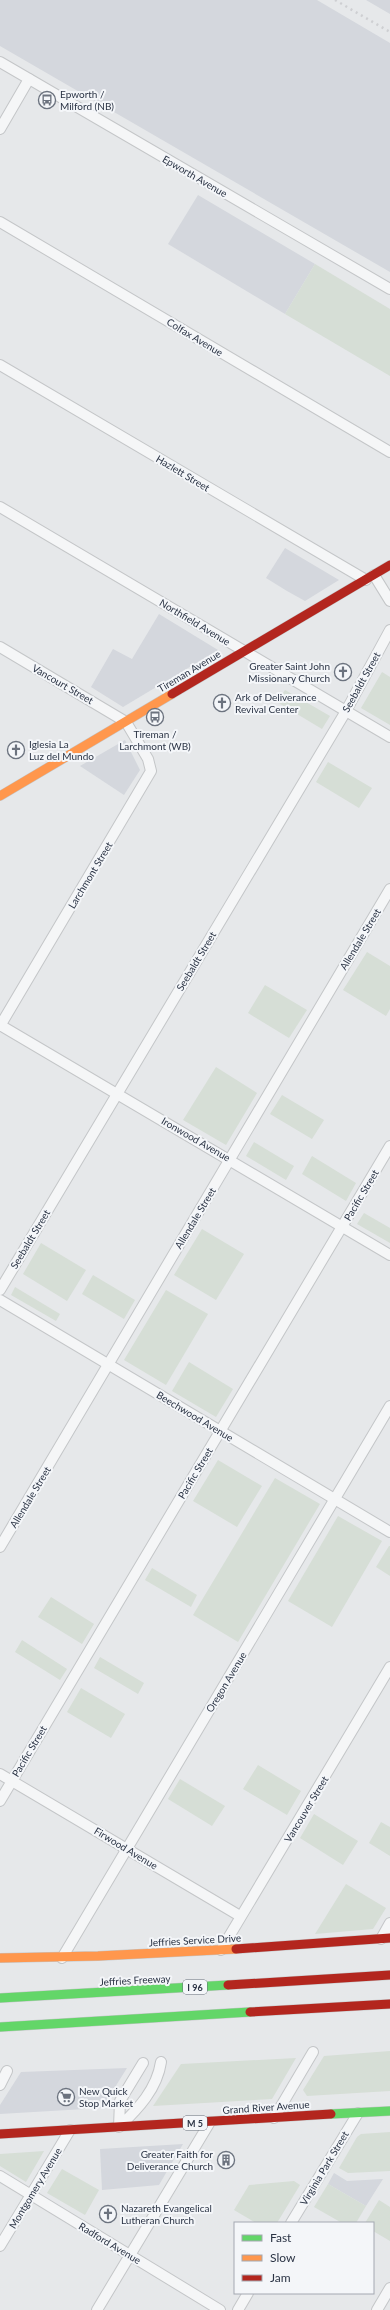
<svg xmlns="http://www.w3.org/2000/svg" width="390" height="2310" font-family="Lato,sans-serif">
  <rect width="100%" height="100%" fill="#e6e8ea"/>
  <g fill="#d4d7dd">
    <polygon points="0,0 317,0 390,43 390,272 0,46"/>
    <polygon points="366,0 390,0 390,14"/>
    <polygon points="198,195 315,264 285,314 168,244"/>
    <polygon points="285,548 339,580 305,601 287,591 266,578"/>
    <polygon points="159,614 218,650 123,707 91,687 113,649 132,659"/>
    <polygon points="125,740 140,770 124,795 80,766"/>
    <polygon points="127,2068 102,2108 0,2114 0,2105 21,2072"/>
    <polygon points="183,2144 159,2185 102,2190 100,2149"/>
    <polygon points="334,2173 347,2181 383,2179 366,2206 328,2184"/>
  </g>
  <g fill="#d6ded6">
    <polygon points="315,264 390,309 390,376 285,314"/>
    <polygon points="382,672 390,677 390,725 361,708"/>
    <polygon points="285,690 330,716 322,729 277,702"/>
    <polygon points="328,762 372,788 359,808 316,782"/>
    <polygon points="367,952 390,966 390,1009 386,1016 343,990"/>
    <polygon points="265,985 307,1010 289,1038 248,1013"/>
    <polygon points="216,1067 257,1093 226,1145 183,1120"/>
    <polygon points="282,1095 324,1120 312,1139 270,1114"/>
    <polygon points="254,1142 294,1166 286,1180 246,1156"/>
    <polygon points="312,1156 356,1183 346,1201 302,1174"/>
    <polygon points="364,1213 390,1228 390,1243 357,1224"/>
    <polygon points="202,1229 244,1254 216,1300 174,1275"/>
    <polygon points="41,1243 86,1270 67,1301 23,1274"/>
    <polygon points="93,1275 135,1300 124,1319 82,1294"/>
    <polygon points="15,1287 60,1314 56,1321 11,1295"/>
    <polygon points="166,1290 208,1314 166,1385 124,1360"/>
    <polygon points="189,1362 233,1389 216,1417 172,1391"/>
    <polygon points="218,1460 262,1486 237,1527 193,1501"/>
    <polygon points="275,1478 320,1504 238,1642 193,1615"/>
    <polygon points="338,1516 382,1541 332,1627 288,1601"/>
    <polygon points="389,1546 390,1546 390,1576 376,1567"/>
    <polygon points="152,1568 197,1595 191,1607 145,1580"/>
    <polygon points="51,1597 94,1624 82,1644 38,1617"/>
    <polygon points="22,1640 67,1669 60,1680 15,1652"/>
    <polygon points="100,1657 144,1683 138,1694 94,1668"/>
    <polygon points="81,1688 125,1714 111,1738 67,1712"/>
    <polygon points="258,1765 301,1791 287,1815 243,1789"/>
    <polygon points="180,1779 225,1806 212,1826 168,1799"/>
    <polygon points="314,1814 358,1841 343,1865 300,1838"/>
    <polygon points="381,1822 390,1827 390,1856 369,1843"/>
    <polygon points="346,1884 386,1908 373,1929 315,1934"/>
    <polygon points="390,2051 390,2091 307,2096 303,2090 324,2056"/>
    <polygon points="296,2058 272,2099 153,2106 181,2064"/>
    <polygon points="390,2132 390,2171 348,2173 339,2168 357,2137 361,2134"/>
    <polygon points="44,2151 26,2182 0,2166 0,2154"/>
    <polygon points="62,2169 99,2190 85,2215 47,2193"/>
    <polygon points="294,2181 300,2185 277,2223 256,2223 234,2210 249,2185"/>
    <polygon points="328,2184 366,2206 356,2223 342,2223 314,2207"/>
    <polygon points="379,2200 390,2207 390,2241 373,2231 373,2223 365,2223"/>
  </g>
  <g fill="none" stroke-linecap="round" stroke-linejoin="round">
    <g stroke="#c4c6c8" stroke-width="12">
      <g id="street">
        <polyline points="0,62 390,289"/>
        <polyline points="0,129 29,79"/>
        <polyline points="0,222 390,452"/>
        <polyline points="0,365 366,580"/>
        <polyline points="0,507 390,737"/>
        <polyline points="374,575 390,601"/>
        <polyline points="0,647 126,722 148,759 151,771 0,1026"/>
        <polyline points="0,1025 390,1255"/>
        <polyline points="0,1290 346,711 390,630"/>
        <polyline points="0,1300 390,1532"/>
        <polyline points="0,1547 390,889"/>
        <polyline points="0,1774 240,1916"/>
        <polyline points="0,1801 390,1146"/>
        <polyline points="381,1939 390,1923"/>
        <polyline points="221,1950 390,1667"/>
        <polyline points="62,1958 390,1406"/>
        <path d="M143,2063L120,2101L119,2127C138,2109 157,2089 161,2062"/>
        <polyline points="0,2085 7,2071"/>
        <polyline points="274,2118 313,2052"/>
        <polyline points="0,2176 220,2310"/>
        <polyline points="291,2223 358,2113"/>
        <polyline points="0,2246 70,2130"/>
        <polyline points="97,2310 210,2122"/>
        <polyline points="238,2310 248,2293"/>
        <polyline points="377,2310 390,2288"/>
      </g>
    </g>
    <g stroke="#c4c6c8" stroke-width="10">
      <g id="fast">
        <polyline points="0,1998 228,1985"/>
        <polyline points="0,2027 250,2012"/>
        <polyline points="331,2114 390,2111"/>
      </g>
    </g>
    <g stroke="#c4c6c8" stroke-width="10">
      <g id="slow">
        <polyline points="0,796 172,694"/>
        <polyline points="0,1958 98,1956 236,1949"/>
      </g>
    </g>
    <g stroke="#c4c6c8" stroke-width="10">
      <g id="jam">
        <polyline points="172,694 390,565"/>
        <polyline points="236,1949 390,1938"/>
        <polyline points="228,1985 390,1975"/>
        <polyline points="250,2012 390,2004"/>
        <polyline points="0,2134 331,2114"/>
      </g>
    </g>
    <use href="#street" stroke="#f5f6f7" stroke-width="10"/>
    <use href="#fast" stroke="#63d668" stroke-width="9"/>
    <use href="#slow" stroke="#ff974d" stroke-width="9"/>
    <use href="#jam" stroke="#b3261e" stroke-width="9"/>
    <polyline stroke="#cecfd2" stroke-width="2.5" stroke-dasharray="2 4" stroke-linecap="butt" points="335,0 390,32"/>
  </g>
  <defs>
    <g id="bus-ring" transform="scale(0.9)"><circle r="9.5" fill="#f4f6f9" stroke="#6c737f" stroke-width="1.5"/><path d="M-5-6H5V4H4V6H2V4H-2V6H-4V4H-5ZM-3.5-4V0h7V-4ZM-3.5 1.2v1.5H-2V1.2ZM2 1.2v1.5H3.5V1.2Z" fill="#6c737f"/></g>
    <g id="church-ring" transform="scale(0.9)"><circle r="9.5" fill="#f4f6f9" stroke="#6c737f" stroke-width="1.5"/><path d="M-1.2-6h2.4v3.5h3.3v2.4h-3.3V6h-2.4V-.1h-3.3v-2.4h3.3Z" fill="#6c737f"/></g>
    <g id="supermarket-ring" transform="scale(0.9)"><circle r="9.5" fill="#f4f6f9" stroke="#6c737f" stroke-width="1.5"/><path d="M-6-5.5h2.5l.6 2H6L4.5 2H-2.5L-4.4-4H-6ZM-1.5 3.2a1.3 1.3 0 1 0 .1 0ZM3 3.2a1.3 1.3 0 1 0 .1 0Z" fill="#6c737f"/></g>
    <g id="building-ring" transform="scale(0.9)"><circle r="9.5" fill="#f4f6f9" stroke="#6c737f" stroke-width="1.5"/><path d="M-4-6H4V6H1V3H-1V6H-4ZM-2.5-4.3h1.7v1.8h-1.7ZM.8-4.3h1.7v1.8H.8ZM-2.5-1h1.7V.8h-1.7ZM.8-1h1.7V.8H.8Z" fill="#6c737f"/></g>
  </defs>
  <g fill-rule="evenodd">
    <use href="#bus-ring" x="47" y="100"/>
    <use href="#church-ring" x="343" y="672"/>
    <use href="#church-ring" x="222" y="703"/>
    <use href="#bus-ring" x="155" y="717"/>
    <use href="#church-ring" x="16" y="750"/>
    <use href="#supermarket-ring" x="66" y="2097"/>
    <use href="#building-ring" x="226" y="2160"/>
    <use href="#church-ring" x="108" y="2214"/>
  </g>
  <g text-anchor="middle" dominant-baseline="central" stroke-width="4" stroke-linejoin="round" paint-order="stroke">
    <g fill="#f4f6f9" stroke="#676e7b" stroke-width="1">
      <rect x="183" y="1980" width="24" height="14" rx="3"/>
      <rect x="183" y="2116" width="24" height="14" rx="3"/>
    </g>
    <g font-size="9" font-weight="bold" fill="#2b3445">
      <text x="195" y="1987">I 96</text>
      <text x="195" y="2123">M 5</text>
    </g>
    <g font-size="10" fill="#2b3445" stroke="#f4f6f9" text-anchor="start">
      <text x="60" y="94">Epworth /<tspan x="60" dy="12">Milford (NB)</tspan></text>
      <text x="330" y="666" text-anchor="end">Greater Saint John<tspan x="330" dy="12">Missionary Church</tspan></text>
      <text x="235" y="697">Ark of Deliverance<tspan x="235" dy="12">Revival Center</tspan></text>
      <text x="155" y="734" text-anchor="middle">Tireman /<tspan x="155" dy="12">Larchmont (WB)</tspan></text>
      <text x="29" y="744">Iglesia La<tspan x="29" dy="12">Luz del Mundo</tspan></text>
      <text x="79" y="2091">New Quick<tspan x="79" dy="12">Stop Market</tspan></text>
      <text x="213" y="2154" text-anchor="end">Greater Faith for<tspan x="213" dy="12">Deliverance Church</tspan></text>
      <text x="121" y="2208">Nazareth Evangelical<tspan x="121" dy="12">Lutheran Church</tspan></text>
    </g>
    <g font-size="10" fill="#2b3445" stroke="#f4f6f9">
      <text transform="translate(195 176) rotate(30)">Epworth Avenue</text>
      <text transform="translate(195 337) rotate(31)">Colfax Avenue</text>
      <text transform="translate(183 473) rotate(31)">Hazlett Street</text>
      <text transform="translate(195 622) rotate(31)">Northfield Avenue</text>
      <text transform="translate(189 671) rotate(-31)">Tireman Avenue</text>
      <text transform="translate(361 682) rotate(-61)">Seebaldt Street</text>
      <text transform="translate(63 684) rotate(30)">Vancourt Street</text>
      <text transform="translate(90 875) rotate(-59)">Larchmont Street</text>
      <text transform="translate(360 939) rotate(-59)">Allendale Street</text>
      <text transform="translate(196 961) rotate(-59)">Seebaldt Street</text>
      <text transform="translate(196 1139) rotate(30)">Ironwood Avenue</text>
      <text transform="translate(361 1195) rotate(-59)">Pacific Street</text>
      <text transform="translate(195 1218) rotate(-59)">Allendale Street</text>
      <text transform="translate(30 1239) rotate(-59)">Seebaldt Street</text>
      <text transform="translate(195 1416) rotate(31)">Beechwood Avenue</text>
      <text transform="translate(195 1473) rotate(-59)">Pacific Street</text>
      <text transform="translate(30 1497) rotate(-59)">Allendale Street</text>
      <text transform="translate(226 1682) rotate(-59)">Oregon Avenue</text>
      <text transform="translate(29 1751) rotate(-59)">Pacific Street</text>
      <text transform="translate(306 1809) rotate(-59)">Vancouver Street</text>
      <text transform="translate(126 1848) rotate(31)">Firwood Avenue</text>
      <text transform="translate(195 1940) rotate(-3)">Jeffries Service Drive</text>
      <text transform="translate(135 1980) rotate(-3)">Jeffries Freeway</text>
      <text transform="translate(266 2107) rotate(-4)">Grand River Avenue</text>
      <text transform="translate(324 2168) rotate(-59)">Virginia Park Street</text>
      <text transform="translate(35 2188) rotate(-59)">Montgomery Avenue</text>
      <text transform="translate(110 2243) rotate(31)">Radford Avenue</text>
    </g>
  </g>
  <rect x="234" y="2222" width="140" height="72" fill="#f4f6f9" stroke="#a4a8b1"/>
  <rect x="242" y="2235" width="20" height="6" fill="#63d668" stroke="#a4a8b1"/>
  <text x="270" y="2242" font-size="12" fill="#2b3445">Fast</text>
  <rect x="242" y="2255" width="20" height="6" fill="#ff974d" stroke="#a4a8b1"/>
  <text x="270" y="2262" font-size="12" fill="#2b3445">Slow</text>
  <rect x="242" y="2275" width="20" height="6" fill="#b3261e" stroke="#a4a8b1"/>
  <text x="270" y="2282" font-size="12" fill="#2b3445">Jam</text>
</svg>
